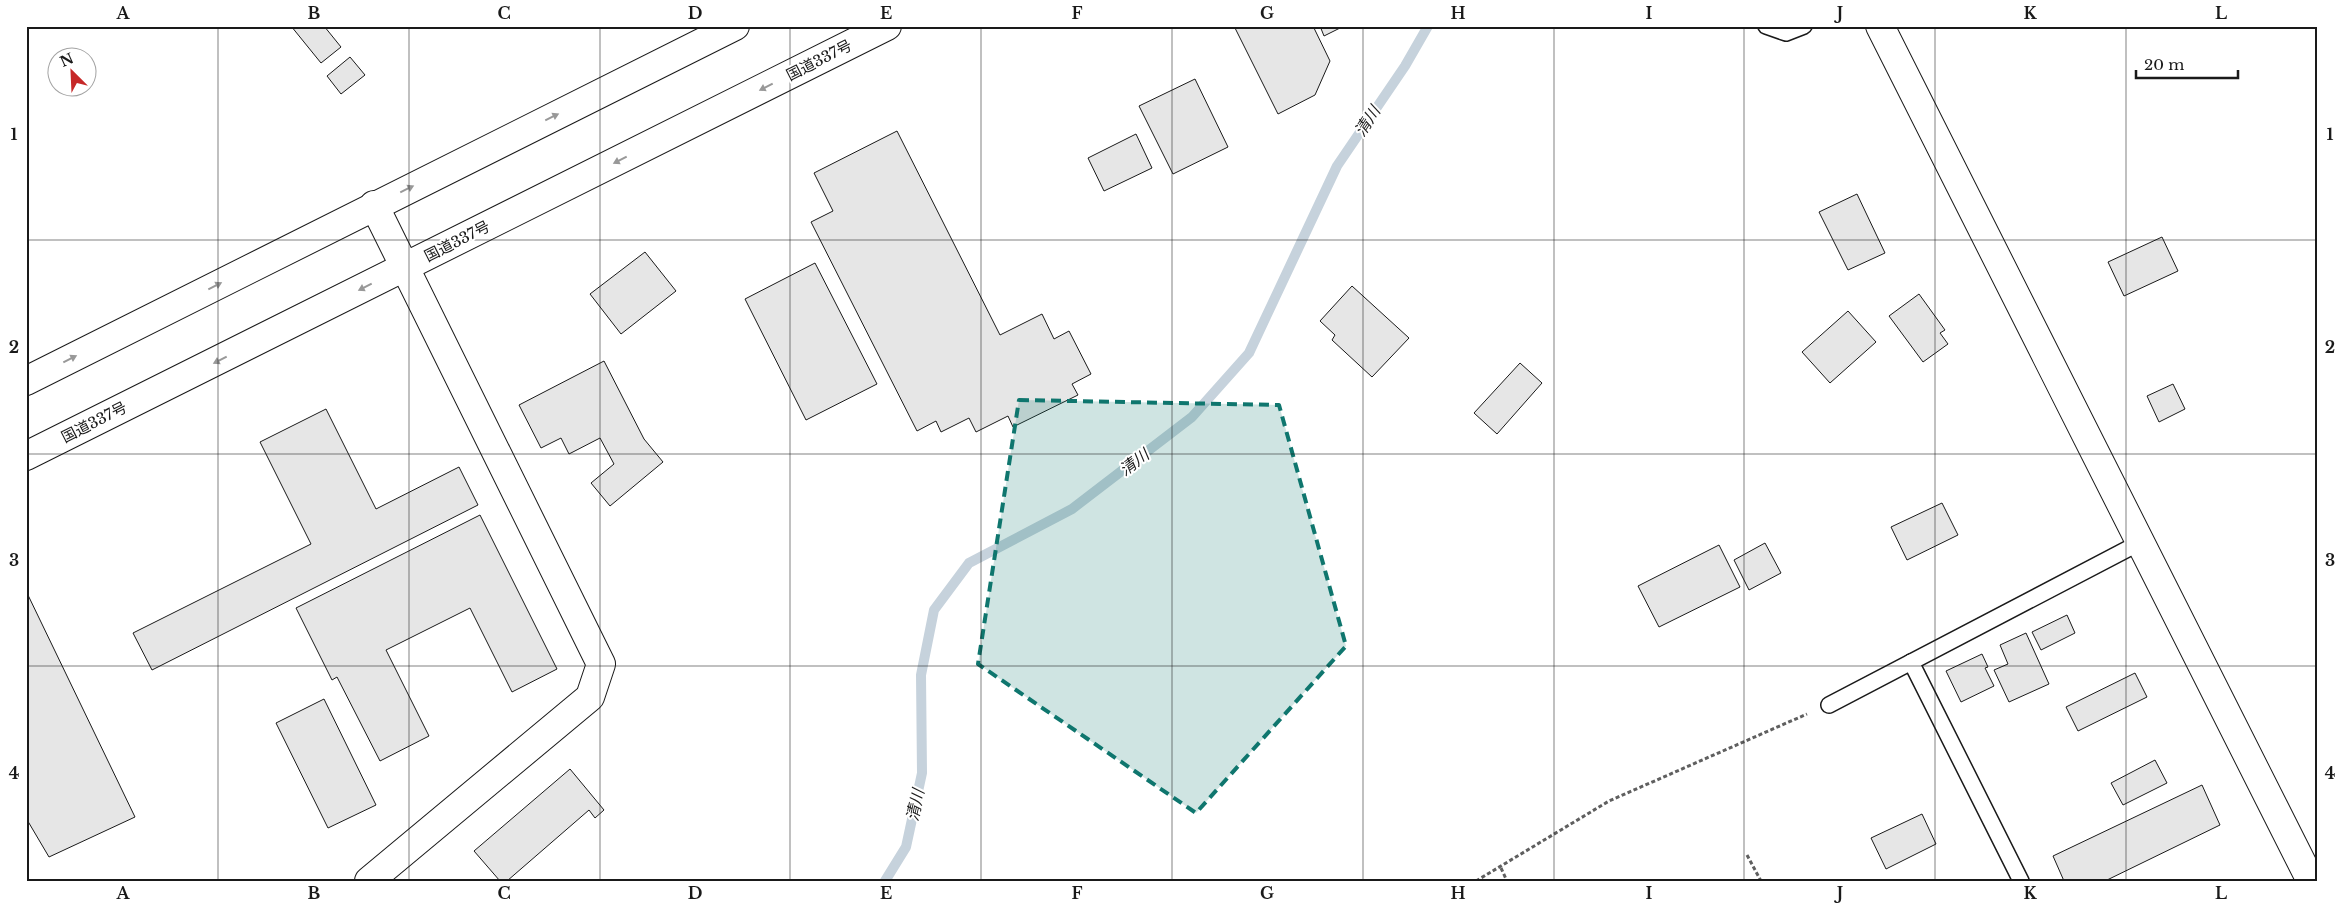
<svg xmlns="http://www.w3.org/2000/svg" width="2344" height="907" font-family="'Libre Baskerville','Noto Sans JP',serif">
  <rect width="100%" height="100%" fill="#fff"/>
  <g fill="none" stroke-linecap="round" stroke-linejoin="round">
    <polyline stroke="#c6d2dc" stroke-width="10" points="885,881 906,847 922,773 921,675 934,610 969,563 1072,509 1192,417 1249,353 1337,166 1405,66 1428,26"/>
  </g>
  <g fill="#e6e6e6" stroke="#1a1a1a">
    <polygon points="291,26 324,26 341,47 321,63"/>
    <polygon points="1234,26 1313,26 1330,61 1315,95 1278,114"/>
    <polygon points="1320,26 1344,26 1324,36"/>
    <polygon points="350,57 365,75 341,94 327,76"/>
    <polygon points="1195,79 1228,147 1173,174 1139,106"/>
    <polygon points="897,131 1000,335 1042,314 1054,339 1069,331 1091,374 1072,384 1078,395 1013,427 1008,416 976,432 969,418 941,432 936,421 917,431 811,222 833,211 814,173"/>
    <polygon points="1136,134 1152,168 1104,191 1088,158"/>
    <polygon points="1857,194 1885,253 1848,270 1819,212"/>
    <polygon points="2162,237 2178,271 2124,296 2108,262"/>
    <polygon points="645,252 676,291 621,334 590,294"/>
    <polygon points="815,263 877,384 806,420 745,299"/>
    <polygon points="1352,286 1409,338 1372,377 1332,340 1335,335 1320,321"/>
    <polygon points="1919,294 1945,330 1940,333 1948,344 1923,362 1889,316"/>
    <polygon points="1848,311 1876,342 1830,383 1802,352"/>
    <polygon points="604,361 644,439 663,462 610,506 591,483 614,464 600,438 569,454 561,438 541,448 519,405"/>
    <polygon points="1520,363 1542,383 1497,434 1474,413"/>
    <polygon points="2173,384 2185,409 2159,422 2147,396"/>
    <polygon points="326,409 376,509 459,467 478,505 152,670 133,633 311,544 260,442"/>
    <polygon points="1942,503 1958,535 1907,560 1891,527"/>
    <polygon points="480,515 557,669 512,692 470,608 386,650 429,736 380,761 337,677 332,680 296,608"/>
    <polygon points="1765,543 1781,573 1749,590 1734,560"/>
    <polygon points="1719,545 1740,587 1659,627 1638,586"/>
    <polygon points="27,593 135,817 49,857 26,818"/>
    <polygon points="2067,615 2075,633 2041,650 2032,632"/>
    <polygon points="2026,633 2049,684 2009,702 1994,670 2008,664 2000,645"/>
    <polygon points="1982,654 1988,667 1985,668 1994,686 1961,702 1946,671"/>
    <polygon points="2135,673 2147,697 2078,731 2066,707"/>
    <polygon points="324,699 376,805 328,828 276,723"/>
    <polygon points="2155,760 2167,783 2123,805 2111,783"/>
    <polygon points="570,769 604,810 595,818 589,810 507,881 500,881 474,851"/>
    <polygon points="2202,785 2220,825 2105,881 2064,881 2053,856"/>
    <polygon points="1922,814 1936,844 1886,869 1871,838"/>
  </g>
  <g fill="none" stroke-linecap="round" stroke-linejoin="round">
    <g stroke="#1a1a1a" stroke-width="18">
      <g id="lane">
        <polyline points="1766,26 1786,33 1804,26"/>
        <polyline points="1911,662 2021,881"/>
        <polyline points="1829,705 2139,543"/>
      </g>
    </g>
    <g stroke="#1a1a1a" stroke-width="30">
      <g id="street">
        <polyline points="1880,26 2311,881"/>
        <polyline points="369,881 590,697 601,664 374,205"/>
      </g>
    </g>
    <g stroke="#1a1a1a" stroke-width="30">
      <g id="highway">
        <polyline points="26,381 735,26"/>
        <polyline points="26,456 887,26"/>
      </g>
    </g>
    <g stroke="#5f5f5f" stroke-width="3" stroke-dasharray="4 2.5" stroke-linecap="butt">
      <polyline points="1747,855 1761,881"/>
      <polyline points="1501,868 1507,881"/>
      <polyline points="1476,881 1609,801 1807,714"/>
    </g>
    <use href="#lane" stroke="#fff" stroke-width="15"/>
    <use href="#street" stroke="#fff" stroke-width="28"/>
    <use href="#highway" stroke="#fff" stroke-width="28"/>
  </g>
  <defs><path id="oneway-solid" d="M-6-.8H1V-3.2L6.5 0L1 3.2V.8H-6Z" transform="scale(1.25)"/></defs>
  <g fill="#989898">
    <use href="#oneway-solid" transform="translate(766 87) rotate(153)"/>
    <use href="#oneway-solid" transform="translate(552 117) rotate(-26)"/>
    <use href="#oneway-solid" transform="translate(620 160) rotate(153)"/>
    <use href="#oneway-solid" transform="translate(407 189) rotate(-26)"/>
    <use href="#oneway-solid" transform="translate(215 286) rotate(-27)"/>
    <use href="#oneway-solid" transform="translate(365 287) rotate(153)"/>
    <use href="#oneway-solid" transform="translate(70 359) rotate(-27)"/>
    <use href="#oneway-solid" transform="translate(220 360) rotate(153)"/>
  </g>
  <path fill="#0f766e" fill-opacity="0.2" stroke="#0f766e" stroke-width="4" stroke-dasharray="10 6" stroke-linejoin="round" d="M1019,400L1279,405L1346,646L1196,813L978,664Z"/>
  <path fill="none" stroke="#1a1a1a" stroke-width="1" stroke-opacity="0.55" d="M218,26V881M409,26V881M600,26V881M790,26V881M981,26V881M1172,26V881M1363,26V881M1554,26V881M1744,26V881M1935,26V881M2126,26V881M26,240H2318M26,454H2318M26,666H2318"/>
  <g text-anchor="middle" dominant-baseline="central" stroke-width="4" stroke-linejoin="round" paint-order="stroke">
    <g font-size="15" fill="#1a1a1a" stroke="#fff">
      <text transform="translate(819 60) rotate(-27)">国道337号</text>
      <text transform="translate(457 241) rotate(-27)">国道337号</text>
      <text transform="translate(94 422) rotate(-27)">国道337号</text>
    </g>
    <g font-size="16" font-style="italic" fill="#1a1a1a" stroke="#fff">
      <text transform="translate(1367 121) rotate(-57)">清川</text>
      <text transform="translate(1134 462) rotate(-37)">清川</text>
      <text transform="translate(915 805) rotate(-78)">清川</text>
    </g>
  </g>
  <rect width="2344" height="907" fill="none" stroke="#ffffff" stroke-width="55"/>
  <g transform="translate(72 72) rotate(336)"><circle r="24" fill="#ffffff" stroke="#a3a3a3"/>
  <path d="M0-4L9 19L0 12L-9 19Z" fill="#c62828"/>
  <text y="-8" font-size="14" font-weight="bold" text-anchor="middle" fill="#1a1a1a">N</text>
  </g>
  <path d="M2136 70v8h102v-8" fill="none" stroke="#1a1a1a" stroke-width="2.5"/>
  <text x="2144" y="70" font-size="15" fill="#1a1a1a" stroke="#ffffff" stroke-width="4" paint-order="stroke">20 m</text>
  <rect x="28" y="28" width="2288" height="852" fill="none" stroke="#1a1a1a" stroke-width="2"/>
  <g font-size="16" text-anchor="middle" font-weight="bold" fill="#1a1a1a">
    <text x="123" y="19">A</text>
    <text x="314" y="19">B</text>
    <text x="504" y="19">C</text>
    <text x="695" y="19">D</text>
    <text x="886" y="19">E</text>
    <text x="1077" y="19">F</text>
    <text x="1267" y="19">G</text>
    <text x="1458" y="19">H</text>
    <text x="1649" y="19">I</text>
    <text x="1840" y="19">J</text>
    <text x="2030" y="19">K</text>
    <text x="2221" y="19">L</text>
    <text x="14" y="140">1</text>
    <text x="2330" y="140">1</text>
    <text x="14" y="353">2</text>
    <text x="2330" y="353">2</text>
    <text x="14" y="566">3</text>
    <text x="2330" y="566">3</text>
    <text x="14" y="779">4</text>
    <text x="2330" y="779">4</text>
    <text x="123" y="899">A</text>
    <text x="314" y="899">B</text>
    <text x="504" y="899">C</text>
    <text x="695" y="899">D</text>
    <text x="886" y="899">E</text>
    <text x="1077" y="899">F</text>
    <text x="1267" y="899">G</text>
    <text x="1458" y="899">H</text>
    <text x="1649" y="899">I</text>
    <text x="1840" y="899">J</text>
    <text x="2030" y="899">K</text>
    <text x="2221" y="899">L</text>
  </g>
</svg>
